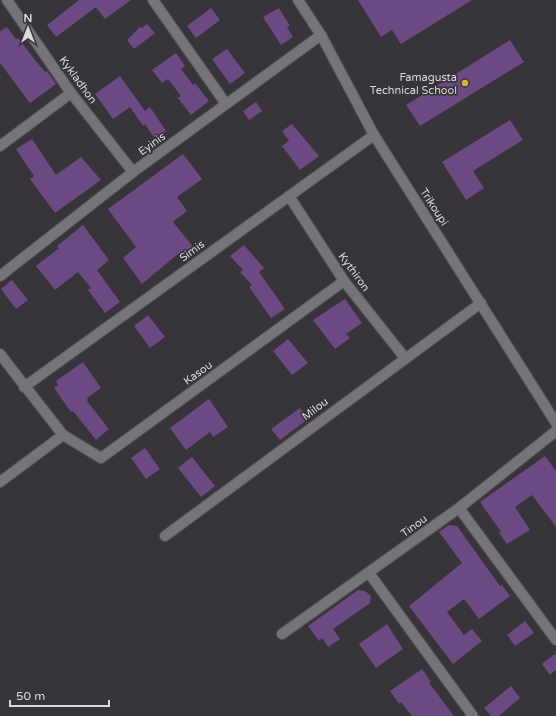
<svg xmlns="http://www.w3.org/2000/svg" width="556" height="716" font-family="'Varela Round',sans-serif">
  <rect width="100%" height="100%" fill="#37343a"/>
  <g fill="#6b4982">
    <polygon points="79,0 131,0 105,19 96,7 56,37 47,25"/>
    <polygon points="358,0 472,0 401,44 392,30 381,37"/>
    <polygon points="211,8 220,20 196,38 187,26"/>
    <polygon points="279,8 290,26 287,27 293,37 281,45 263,17"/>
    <polygon points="147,24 155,33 134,49 127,40 140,27 142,28"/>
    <polygon points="7,27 16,39 18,38 35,60 45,72 47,71 56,84 30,103 0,63 0,31"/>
    <polygon points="510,40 524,62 420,126 406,105"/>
    <polygon points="227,49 245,73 230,84 212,59"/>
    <polygon points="176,53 185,66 181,69 193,85 195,83 209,101 191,115 178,98 181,96 168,79 162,83 152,70"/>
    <polygon points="120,76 145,111 150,107 166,131 155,139 145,124 143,126 130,107 113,119 95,94"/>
    <polygon points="256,102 262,111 249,120 243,111"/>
    <polygon points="510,120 523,140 473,171 484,188 466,200 442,162"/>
    <polygon points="292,124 319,156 300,170 282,146 289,141 282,131"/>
    <polygon points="32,139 56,175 81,157 101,180 55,213 30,179 34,176 16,149"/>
    <polygon points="183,154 202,179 177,197 187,211 173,222 195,249 181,258 178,254 142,284 123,258 136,247 108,209"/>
    <polygon points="83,225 109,260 97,270 120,302 105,313 88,290 91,288 78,272 55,290 36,266 59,248 57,246"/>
    <polygon points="244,245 264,268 259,272 285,309 271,318 249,287 252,285 240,272 243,270 230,256"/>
    <polygon points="12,280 28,300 16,309 1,289"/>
    <polygon points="345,299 362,323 346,334 350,338 335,349 313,320"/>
    <polygon points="148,315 165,337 150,348 134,326"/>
    <polygon points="288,339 308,363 292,375 273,351"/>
    <polygon points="83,362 101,388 87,398 88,400 87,401 109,429 96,440 73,411 71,412 54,388 58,385 56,381"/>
    <polygon points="209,399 228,427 213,437 210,432 186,450 170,428"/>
    <polygon points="300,408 308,419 280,440 271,429"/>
    <polygon points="145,448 160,469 146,479 131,458"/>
    <polygon points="545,456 556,471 556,527 532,495 515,507 530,530 507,544 499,533 501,532 480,502"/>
    <polygon points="192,457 215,486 201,497 178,468"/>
    <polygon points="449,525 457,526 500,586 502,585 510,596 479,619 464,599 447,612 464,635 472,629 482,641 453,664 409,606 462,563 439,532"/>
    <polygon points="358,590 365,591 371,596 370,603 333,629 340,639 328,647 322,638 319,641 308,626"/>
    <polygon points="525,621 534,633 515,646 507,635"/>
    <polygon points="387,624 403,649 376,668 359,644"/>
    <polygon points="556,653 556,670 550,675 542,664"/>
    <polygon points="422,669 431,682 429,683 454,716 412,716 401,702 399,704 390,691"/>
    <polygon points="511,686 520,698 499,716 491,716 484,708"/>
  </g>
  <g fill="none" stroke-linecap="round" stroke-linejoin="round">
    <g stroke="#545056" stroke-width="12">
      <g id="street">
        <polyline points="7,0 71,93 133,172"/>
        <polyline points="153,0 226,104"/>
        <polyline points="298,0 321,35 374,135 556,423"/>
        <polyline points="0,146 71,93"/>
        <polyline points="289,196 344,281 405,358"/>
        <polyline points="0,276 133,172 321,35"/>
        <polyline points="0,354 63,435 0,482"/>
        <polyline points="24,387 374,135"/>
        <polyline points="63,435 101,458 344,281"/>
        <polyline points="459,508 556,640"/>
        <polyline points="165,536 481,303"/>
        <polyline points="369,573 473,716"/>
        <polyline points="282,634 459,508 556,431"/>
      </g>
    </g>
    <use href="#street" stroke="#77737a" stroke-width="10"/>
  </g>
  <circle fill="#d0b836" stroke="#37343a" stroke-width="1.5" cx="465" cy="83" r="4"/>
  <g text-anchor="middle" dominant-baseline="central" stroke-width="3.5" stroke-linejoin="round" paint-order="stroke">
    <g font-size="11" fill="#dbd9dd" stroke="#37343a" text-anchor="end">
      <text x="457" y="77">Famagusta<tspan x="457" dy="13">Technical School</tspan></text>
    </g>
    <g font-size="11" fill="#dbd9dd" stroke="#37343a">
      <text transform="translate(78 80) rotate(54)">Kykladhon</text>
      <text transform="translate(152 144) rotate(-36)">Eyinis</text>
      <text transform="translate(434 207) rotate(57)">Trikoupi</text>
      <text transform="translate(192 251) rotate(-36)">Simis</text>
      <text transform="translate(354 272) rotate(54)">Kythiron</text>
      <text transform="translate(198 373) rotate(-36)">Kasou</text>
      <text transform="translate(315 409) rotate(-37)">Milou</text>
      <text transform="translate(414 526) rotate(-36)">Tinou</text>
    </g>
  </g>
  <g transform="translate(28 28)" stroke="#37343a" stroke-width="3" paint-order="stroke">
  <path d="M0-3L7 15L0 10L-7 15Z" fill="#dbd9dd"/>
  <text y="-6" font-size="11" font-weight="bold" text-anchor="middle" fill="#dbd9dd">N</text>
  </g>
  <path d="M10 700v6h99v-6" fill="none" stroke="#dbd9dd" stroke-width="2"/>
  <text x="16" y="700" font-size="12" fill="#dbd9dd" stroke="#37343a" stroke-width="3" paint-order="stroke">50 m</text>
</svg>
